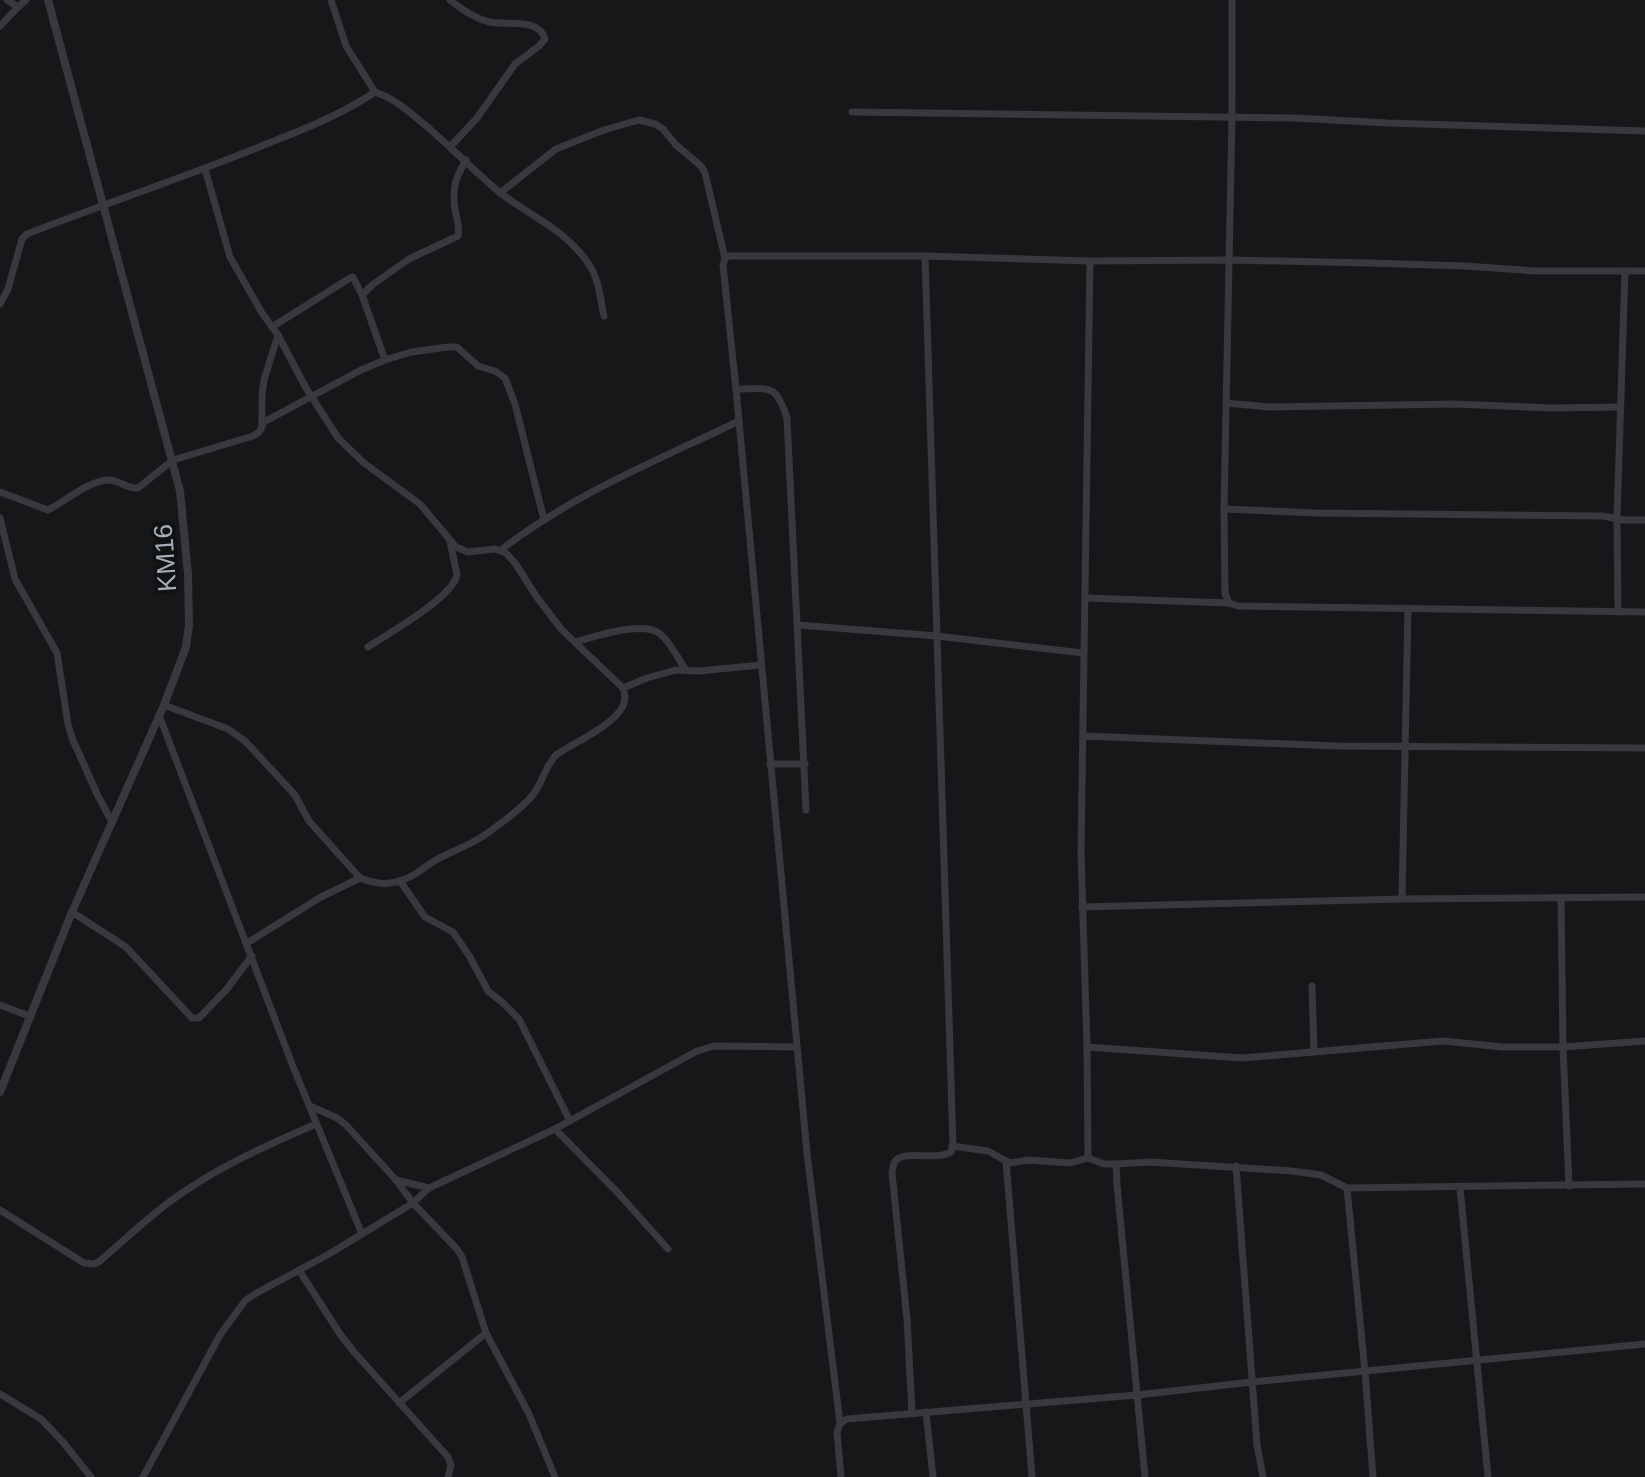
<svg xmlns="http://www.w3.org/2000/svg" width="1645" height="1477" font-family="Arial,sans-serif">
  <rect width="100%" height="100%" fill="#161719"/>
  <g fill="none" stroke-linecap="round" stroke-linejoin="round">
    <g stroke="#37393e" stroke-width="7">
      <polyline points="7,0 18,7 26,0"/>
      <polyline points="331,0 346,46 375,92"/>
      <path d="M450,0C461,9 474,18 489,22C506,26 539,17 545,39L539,46L515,64L477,118L450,147"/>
      <polyline points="0,26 18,7"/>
      <polyline points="852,112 1295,118 1388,123 1645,131"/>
      <polyline points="500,193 556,149 604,130 639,120 655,124 663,129 676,145 701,166 705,173 725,258 723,265 736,389 807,1153 840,1424 837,1432 841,1477"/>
      <polyline points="725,258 729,256 925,256 1090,261 1230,260 1369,263 1465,266 1535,271 1645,271"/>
      <polyline points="1090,261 1081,852 1087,1047 1088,1158 1104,1164 1116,1164 1117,1185 1145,1477"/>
      <path d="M0,304L8,289L22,239L27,234C106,203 186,177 264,145C302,130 341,115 375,92C394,98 409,112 425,125C450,146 473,170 498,191C529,216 564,228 588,263C599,278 600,298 604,316"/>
      <polyline points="272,327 350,278 353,277 362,295"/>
      <path d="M385,360L362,295L372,285L409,259L458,236C460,227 457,220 455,210C452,188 455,179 466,160"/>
      <path d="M736,389C770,389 775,382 787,418L806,810"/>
      <polyline points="1226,403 1269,407 1455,404 1551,408 1620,407"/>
      <polyline points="262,423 361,370 385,360 411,352 448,347 457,347 478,366 495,371 505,378 515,404 544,520"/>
      <path d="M0,492L48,510C66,501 87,482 107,480C119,479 126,489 138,488L173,460L253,436L259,432L262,427V395L264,380L278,335"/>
      <polyline points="1224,509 1315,513 1603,516 1624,520 1645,520"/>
      <polyline points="0,518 15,579 57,653 68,724 72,738 98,796 112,822"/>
      <path d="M501,550C573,494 658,460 739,421"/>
      <polyline points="1086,598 1229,603 1238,606 1645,612"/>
      <polyline points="1229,603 1225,593 1224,509 1232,117 1232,0"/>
      <polyline points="1618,612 1617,518 1625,272"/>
      <polyline points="798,625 937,636 1083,653"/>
      <path d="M576,642C595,636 642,621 659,633C670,641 678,659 686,670"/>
      <path d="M368,647C388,634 453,597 457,575L450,541"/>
      <polyline points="623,688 647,678 676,670 699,671 761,665"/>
      <path d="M164,705L228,729L245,741L295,795L309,821L360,878C372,883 384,885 396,882C411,879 422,869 434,861C446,854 460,849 473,842C487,835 522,808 531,797C543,784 544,767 556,755C575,742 613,726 623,706C626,700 625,694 623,688L562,630L536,596L515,563L506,553L495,549L468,552L456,547L420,504L364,463L338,438L306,388L278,335L262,313L230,257L205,169"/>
      <polyline points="159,715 292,1064 362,1234"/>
      <polyline points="1083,736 1337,746 1645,748"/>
      <polyline points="770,764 805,764"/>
      <polyline points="400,881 425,917 453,932 470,957 488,991 503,1003 519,1019 570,1121"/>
      <polyline points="1561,898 1563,1047 1569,1186"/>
      <polyline points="1402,899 1408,608"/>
      <polyline points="1082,907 1402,899 1645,897"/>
      <polyline points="72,912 126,947 192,1018 199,1018 226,990 252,956"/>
      <polyline points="247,943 321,897 360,878"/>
      <polyline points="1312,986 1314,1051"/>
      <polyline points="0,1005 29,1016"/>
      <polyline points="1087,1047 1242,1058 1443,1041 1503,1047 1563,1047 1645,1041"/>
      <polyline points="310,1106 337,1118 346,1125 396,1180 413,1203 457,1249 462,1257 486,1333 529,1414 555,1477"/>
      <polyline points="555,1129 618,1193 668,1249"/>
      <polyline points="952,1146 988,1151 1010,1163 1029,1160 1070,1163 1088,1158"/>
      <polyline points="1006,1161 1032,1477"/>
      <polyline points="1116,1164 1150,1162 1292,1171 1321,1175 1347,1188 1645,1184"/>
      <polyline points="1236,1166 1257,1445 1263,1477"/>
      <polyline points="396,1180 429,1188"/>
      <polyline points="1347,1188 1365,1372 1373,1477"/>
      <polyline points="1460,1188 1488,1477"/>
      <path d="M0,1210L84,1263L94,1264L100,1261C127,1238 153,1212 182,1193C224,1164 270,1144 316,1124"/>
      <polyline points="299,1270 340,1334 354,1352 448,1457 451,1465 448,1477"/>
      <polyline points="0,1394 41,1419 62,1441 91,1477"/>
      <polyline points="399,1403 486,1333"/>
      <path d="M912,1412L907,1319L892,1173C893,1169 893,1163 896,1160C907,1150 936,1161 951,1152L953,1145L925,256"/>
      <polyline points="926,1412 933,1477"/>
      <polyline points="840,1424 847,1419 1137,1395 1252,1382 1645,1344"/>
      <polyline points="143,1477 220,1335 245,1301 253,1295 329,1254 362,1234 413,1203 429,1188 555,1129 697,1051 714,1046 796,1047"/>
    </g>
    <polyline stroke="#37393e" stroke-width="8" points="0,1092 72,912 164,705 186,647 189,626 188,574 180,491 48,0"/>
  </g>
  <g text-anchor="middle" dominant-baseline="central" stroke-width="8" stroke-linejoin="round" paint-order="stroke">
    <g font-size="26" fill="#a7aeba" stroke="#111214">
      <text transform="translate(165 558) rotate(-94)">KM16</text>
    </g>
  </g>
</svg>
